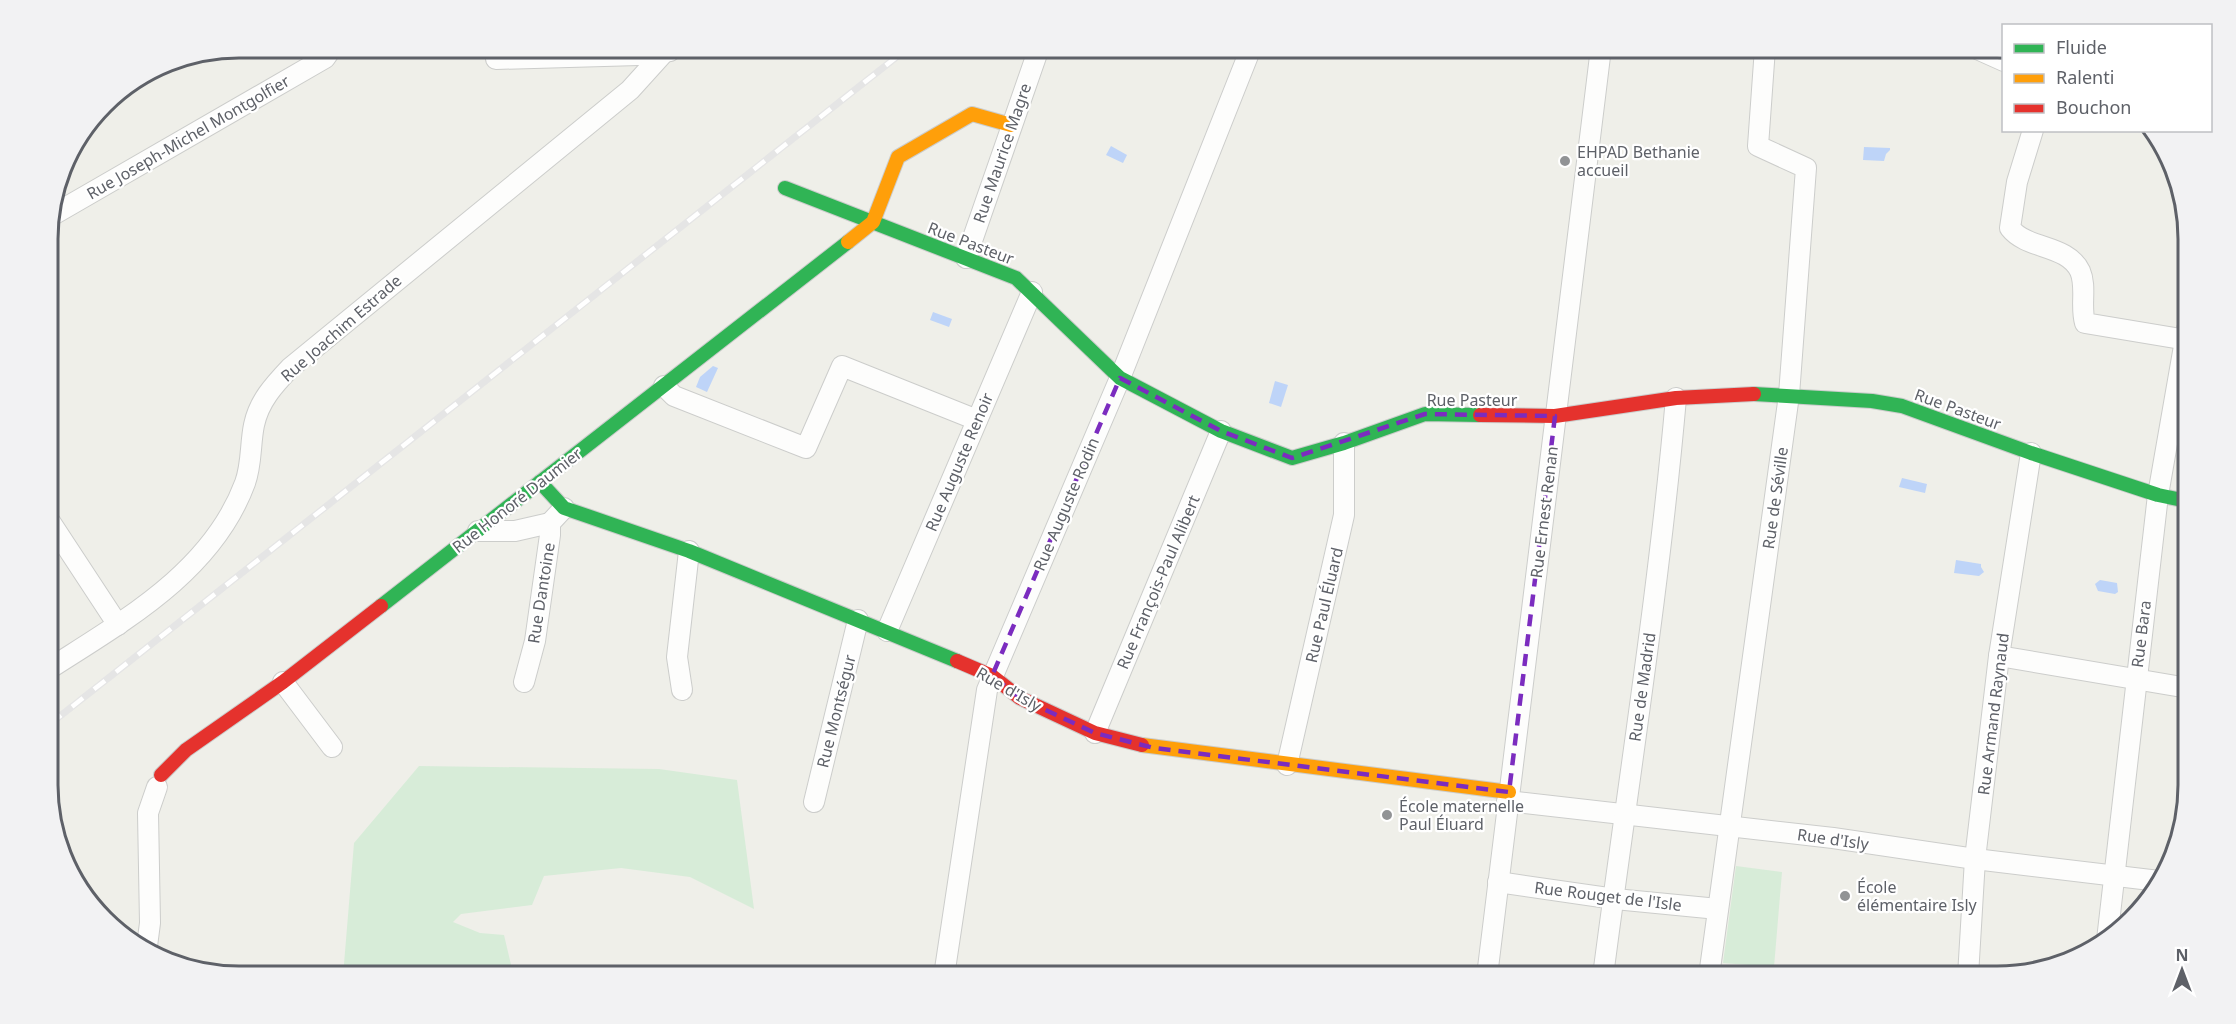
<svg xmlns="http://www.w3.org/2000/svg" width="2236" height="1024" font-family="'Noto Sans',sans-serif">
  <rect width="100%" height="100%" fill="#efefe9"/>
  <g fill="#d7ecd8">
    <polygon points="419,766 659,769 737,780 754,909 690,877 621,868 544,876 532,905 461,914 453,922 480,933 504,935 512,969 519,976 343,976 354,843"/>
    <polygon points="1736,866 1782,872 1774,967 1723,963"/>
  </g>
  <g fill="#bed4f8">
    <polygon points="1111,146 1127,155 1123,163 1106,155"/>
    <polygon points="1864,147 1890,148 1890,150 1886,154 1884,161 1863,160"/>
    <polygon points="933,312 952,319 949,327 930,320"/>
    <polygon points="713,366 718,368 707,392 696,387 700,377"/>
    <polygon points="1275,381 1288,385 1281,407 1269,403"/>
    <polygon points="1902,478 1927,484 1925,493 1899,487"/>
    <polygon points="1956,560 1981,564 1981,567 1984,572 1979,576 1954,573"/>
    <polygon points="2100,580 2117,583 2118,592 2115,594 2098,591 2095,584"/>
  </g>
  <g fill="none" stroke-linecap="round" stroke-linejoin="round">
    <g stroke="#cccdcb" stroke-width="22">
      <g id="street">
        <polyline points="1975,48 2004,61"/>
        <polyline points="496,59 639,55 670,51"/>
        <path d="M2033,130L2017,182L2010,228C2027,250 2067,244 2080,271C2087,287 2080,306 2085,323L2187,340"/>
        <polyline points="51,216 325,58 332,48"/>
        <polyline points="966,258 1039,48"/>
        <polyline points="664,386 674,396 806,448 842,366 977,420"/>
        <polyline points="49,520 118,625"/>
        <polyline points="478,531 515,531 550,523"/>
        <polyline points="887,631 1032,292"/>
        <polyline points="1999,656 2188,688"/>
        <path d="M49,669C125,620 212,572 245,483C252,464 250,444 254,425C259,401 274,385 290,368L630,90L668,48"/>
        <polyline points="283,682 332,747"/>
        <polyline points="524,682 535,641 550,535 550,523 564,508"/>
        <polyline points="682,690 677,657 689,551"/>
        <polyline points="1095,733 1221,431"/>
        <polyline points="1287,765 1344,515 1344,443"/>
        <polyline points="1507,801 1833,838 1975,859 2159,881"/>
        <polyline points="814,802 858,620"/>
        <polyline points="1498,882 1615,899 1718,909"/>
        <polyline points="2107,940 2158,495 2187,329"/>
        <polyline points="147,946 150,923 148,813 157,787"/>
        <polyline points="944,976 987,690 1120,378 1251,48"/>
        <polyline points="1487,976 1601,48"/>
        <path d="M1603,976C1628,783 1659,591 1676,398"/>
        <polyline points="1709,976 1789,395 1806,168 1758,146 1765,48"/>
        <polyline points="1968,976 1975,859 1999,656 2031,453"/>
      </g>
    </g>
    <g stroke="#cbcccb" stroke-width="16">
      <g id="fast">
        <polyline points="785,188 1016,278 1120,378 1221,431 1292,458 1344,443 1425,414 1480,415"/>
        <polyline points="1754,394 1872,401 1902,406 2031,453 2158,495 2187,501"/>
        <polyline points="540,482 564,508 689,551 957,661"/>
        <polyline points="381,606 848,242"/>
      </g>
    </g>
    <g stroke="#cbcccb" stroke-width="16">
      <g id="slow">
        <polyline points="848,242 873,222 898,157 972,114 1011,125"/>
        <polyline points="1142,745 1509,792"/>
      </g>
    </g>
    <g stroke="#cbcccb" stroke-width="16">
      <g id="jam">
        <polyline points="1480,415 1555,416 1676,398 1754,394"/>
        <polyline points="957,661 992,676 1020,698 1095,733 1142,745"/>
        <polyline points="161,775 186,750 283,682 381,606"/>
      </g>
    </g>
    <use href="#street" stroke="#fdfdfc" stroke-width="20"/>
    <use href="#fast" stroke="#30b455" stroke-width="14"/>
    <use href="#slow" stroke="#ff9f0a" stroke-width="14"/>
    <use href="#jam" stroke="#e5322d" stroke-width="14"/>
    <g stroke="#e5e5e5" stroke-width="7">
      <polyline id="rail" points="50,724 908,48"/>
    </g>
    <use href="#rail" stroke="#fff" stroke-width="4.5" stroke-dasharray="14" stroke-linecap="butt"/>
  </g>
  <path fill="none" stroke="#7b2cbf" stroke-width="4.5" stroke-dasharray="12 8" stroke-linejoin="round" d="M1120,378L1221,431L1292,458L1425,414L1555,416L1509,792L1154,748L1095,733L1020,698L992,676Z"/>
  <g fill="#919395" stroke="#fff" stroke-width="2">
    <circle cx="1565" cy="161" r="6"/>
    <circle cx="1387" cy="815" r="6"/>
    <circle cx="1845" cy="896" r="6"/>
  </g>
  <g text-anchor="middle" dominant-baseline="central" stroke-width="4.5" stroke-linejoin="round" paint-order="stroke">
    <g font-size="16" fill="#5e6168" stroke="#fff">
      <text transform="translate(188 137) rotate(-30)">Rue Joseph-Michel Montgolfier</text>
      <text transform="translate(1002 153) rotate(-71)">Rue Maurice Magre</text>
      <text transform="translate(971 243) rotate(21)">Rue Pasteur</text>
      <text transform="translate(341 328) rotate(-41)">Rue Joachim Estrade</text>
      <text x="1472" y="400">Rue Pasteur</text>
      <text transform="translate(1958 409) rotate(20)">Rue Pasteur</text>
      <text transform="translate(959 462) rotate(-67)">Rue Auguste Renoir</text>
      <text transform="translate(1775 498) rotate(-82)">Rue de Séville</text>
      <text transform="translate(517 500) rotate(-38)">Rue Honoré Daumier</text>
      <text transform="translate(1066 504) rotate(-67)">Rue Auguste Rodin</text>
      <text transform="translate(1544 512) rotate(-83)">Rue Ernest Renan</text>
      <text transform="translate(1158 582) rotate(-67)">Rue François-Paul Alibert</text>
      <text transform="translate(541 593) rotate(-81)">Rue Dantoine</text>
      <text transform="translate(1324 605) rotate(-77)">Rue Paul Éluard</text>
      <text transform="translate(2141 634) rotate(-83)">Rue Bara</text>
      <text transform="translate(1642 687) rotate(-82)">Rue de Madrid</text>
      <text transform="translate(1009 689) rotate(30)">Rue d'Isly</text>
      <text transform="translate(836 711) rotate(-76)">Rue Montségur</text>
      <text transform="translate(1993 714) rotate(-83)">Rue Armand Raynaud</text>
      <text transform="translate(1833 839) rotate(8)">Rue d'Isly</text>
      <text transform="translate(1608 896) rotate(7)">Rue Rouget de l'Isle</text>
    </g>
    <g font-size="16" fill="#5e6168" stroke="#fff" text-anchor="start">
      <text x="1577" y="152">EHPAD Bethanie<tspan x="1577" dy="18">accueil</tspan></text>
      <text x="1399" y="806">École maternelle<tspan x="1399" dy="18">Paul Éluard</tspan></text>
      <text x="1857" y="887">École<tspan x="1857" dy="18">élémentaire Isly</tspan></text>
    </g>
  </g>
  <path d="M0 0H2236V1024H0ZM239 58H1997A181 181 0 0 1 2178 239V785A181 181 0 0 1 1997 966H239A181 181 0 0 1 58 785V239A181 181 0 0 1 239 58Z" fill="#f2f2f3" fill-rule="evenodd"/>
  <path fill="none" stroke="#5e6168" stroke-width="3" d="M239 58H1997A181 181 0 0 1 2178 239V785A181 181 0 0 1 1997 966H239A181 181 0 0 1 58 785V239A181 181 0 0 1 239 58Z"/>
  <rect x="2002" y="24" width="210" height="108" fill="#ffffff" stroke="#bfc0c3" stroke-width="1.5"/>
  <rect x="2014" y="44" width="30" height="9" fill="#30b455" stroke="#bfc0c3" stroke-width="1.5"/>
  <text x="2056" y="54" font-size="18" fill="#5e6168">Fluide</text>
  <rect x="2014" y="74" width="30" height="9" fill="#ff9f0a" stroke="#bfc0c3" stroke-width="1.5"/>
  <text x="2056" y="84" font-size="18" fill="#5e6168">Ralenti</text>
  <rect x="2014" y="104" width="30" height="9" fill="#e5322d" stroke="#bfc0c3" stroke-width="1.5"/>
  <text x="2056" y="114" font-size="18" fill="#5e6168">Bouchon</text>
  <g transform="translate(2182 970)" stroke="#ffffff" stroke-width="4.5" paint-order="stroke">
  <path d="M0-4.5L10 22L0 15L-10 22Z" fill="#5e6168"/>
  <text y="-9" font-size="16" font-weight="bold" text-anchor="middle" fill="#5e6168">N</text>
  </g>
</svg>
